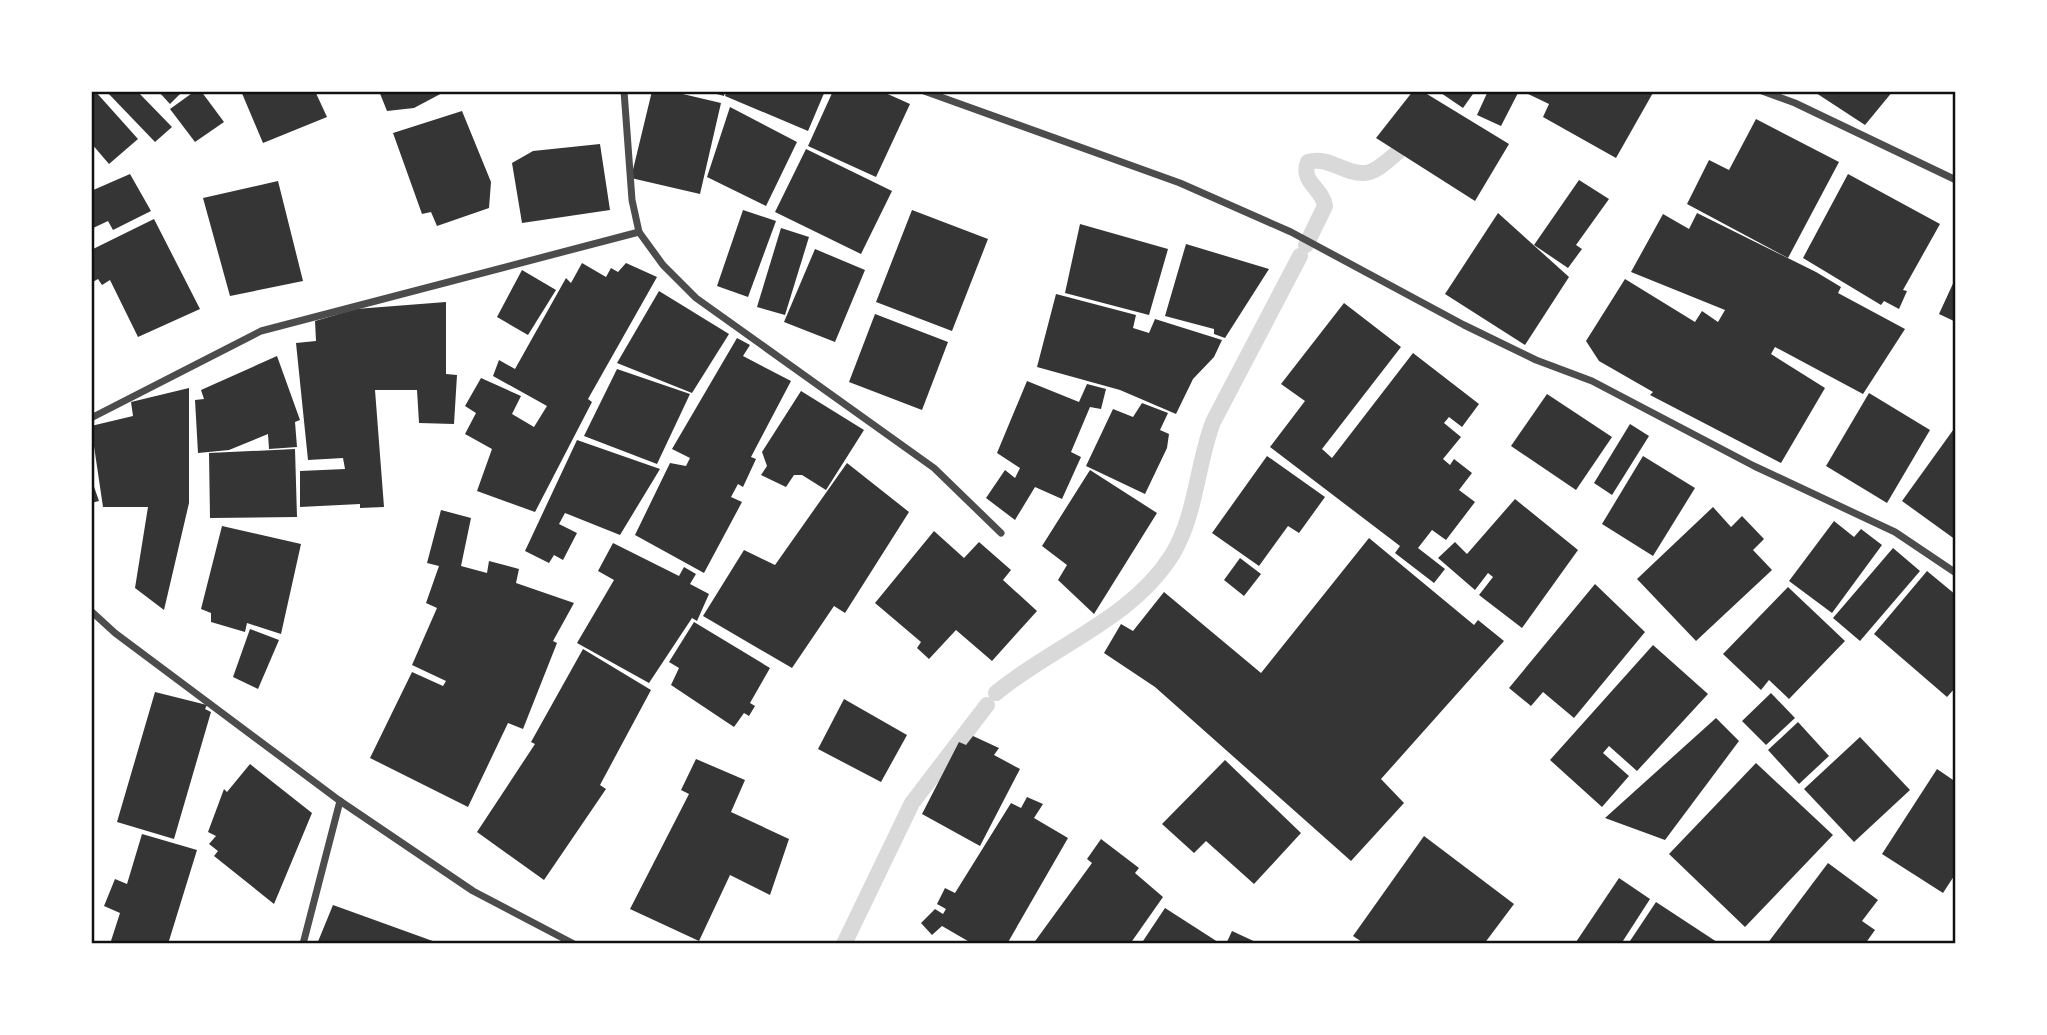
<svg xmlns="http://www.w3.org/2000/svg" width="2047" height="1035" font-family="'DejaVu Sans',sans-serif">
  <rect width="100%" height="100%" fill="#fff"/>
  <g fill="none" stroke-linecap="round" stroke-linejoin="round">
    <g stroke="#d9d9d9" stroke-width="16">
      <path d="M1306,245L1325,206C1323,189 1300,182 1308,162C1329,156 1344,174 1364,173C1376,173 1389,159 1398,152"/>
      <path d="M996,693C1052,646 1131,620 1172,555C1196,516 1197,464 1213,422L1300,256"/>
      <polyline points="844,944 912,803 987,705"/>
    </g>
  </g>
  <g fill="#353535">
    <polygon points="91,91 95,91 138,139 109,164 91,143"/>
    <polygon points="106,91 137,91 172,127 155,142"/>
    <polygon points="158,91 183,91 170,104"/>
    <polygon points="195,91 201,91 224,122 195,142 170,109"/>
    <polygon points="241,91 315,91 327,117 263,143"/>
    <polygon points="379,91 446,91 414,108 387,111"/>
    <polygon points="652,91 670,91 721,103 700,194 631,178"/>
    <polygon points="706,91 725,91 724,96"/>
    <polygon points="727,91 825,91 808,131 725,96"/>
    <polygon points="833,91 881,91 910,104 876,177 808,146"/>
    <polygon points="1413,91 1422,91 1509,144 1475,201 1376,138"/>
    <polygon points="1438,91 1475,91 1463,108"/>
    <polygon points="1488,91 1519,91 1501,126 1477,115"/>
    <polygon points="1522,91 1654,91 1616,158 1543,117 1549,104"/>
    <polygon points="1813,91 1893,91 1865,125"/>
    <polygon points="730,107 797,142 766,206 707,177"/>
    <polygon points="462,111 491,182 489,208 437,226 431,212 422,214 393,133"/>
    <polygon points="1756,119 1839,162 1788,258 1687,204 1709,160 1729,170"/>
    <polygon points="600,144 610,210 522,223 512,163 533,151"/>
    <polygon points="806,149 892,191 861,254 775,212"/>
    <polygon points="130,174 151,211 113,230 108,221 91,229 91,191"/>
    <polygon points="1848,174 1940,224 1903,290 1907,291 1899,309 1884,301 1881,305 1803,258"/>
    <polygon points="1579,180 1609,199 1576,245 1582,249 1568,268 1534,245"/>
    <polygon points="278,181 303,281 230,296 203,198"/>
    <polygon points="743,210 776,221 748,297 717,286"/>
    <polygon points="912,210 988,239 952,331 876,302"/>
    <polygon points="1498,213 1569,277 1525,345 1445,294"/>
    <polygon points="1697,213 1816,272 1841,287 1838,293 1905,329 1863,394 1775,347 1771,354 1825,388 1781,463 1650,395 1653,392 1599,361 1586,341 1625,279 1695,322 1702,311 1718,322 1725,310 1631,272 1663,214 1689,229"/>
    <polygon points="154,219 200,309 138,337 110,280 102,285 98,279 91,283 91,250"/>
    <polygon points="1080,224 1168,249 1149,315 1065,293"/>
    <polygon points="781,228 809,237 785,315 757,307"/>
    <polygon points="1186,244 1269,269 1225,338 1214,334 1214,329 1165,316"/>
    <polygon points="815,249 865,270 835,342 784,322"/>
    <polygon points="582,263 606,277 611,268 618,272 626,263 657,277 588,399 592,402 535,512 477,491 492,449 465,434 476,413 465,406 481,378 521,396 512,414 534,427 547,406 493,376 499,360 515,369 566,278 571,283"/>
    <polygon points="522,270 556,290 528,335 497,317"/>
    <polygon points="1956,277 1956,322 1939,314"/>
    <polygon points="659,291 729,334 692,393 617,363"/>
    <polygon points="1056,294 1136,315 1133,328 1149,333 1155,319 1222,340 1214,357 1193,379 1176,414 1120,390 1037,367"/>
    <polygon points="446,302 446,374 457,375 454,424 419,423 417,390 375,390 384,507 360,508 360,504 300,507 300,471 345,469 343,458 308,460 296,343 316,341 315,321 356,309"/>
    <polygon points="1344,303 1401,347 1322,449 1332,458 1413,353 1479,404 1462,427 1449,417 1444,423 1461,437 1443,459 1450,465 1454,459 1472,473 1459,490 1475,502 1446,540 1432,530 1418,548 1445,569 1434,583 1395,553 1400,546 1270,447 1305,401 1281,384"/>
    <polygon points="875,314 948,342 922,410 849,382"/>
    <polygon points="737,338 750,345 743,356 791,381 751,457 756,459 743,487 738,484 731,497 742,502 704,573 635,535 670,463 686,466 690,458 672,449"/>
    <polygon points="277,356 300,420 295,422 297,447 269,449 268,434 229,450 198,453 195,400 204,399 201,390"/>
    <polygon points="617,369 690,394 657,464 584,436"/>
    <polygon points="1027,381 1079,402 1087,384 1106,389 1101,409 1090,407 1071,452 1081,457 1062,499 1035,487 1015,520 986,498 1005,470 1015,478 1020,468 997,453"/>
    <polygon points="189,388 189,503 164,610 135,588 148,507 103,507 91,426 133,416 131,402"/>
    <polygon points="801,391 864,430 826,490 802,475 794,475 786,487 761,475 767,466 762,452"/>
    <polygon points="1869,393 1930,430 1887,503 1826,466"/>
    <polygon points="1547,394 1612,437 1576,490 1511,446"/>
    <polygon points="1142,403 1168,413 1160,430 1169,434 1167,448 1145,494 1086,466 1113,409 1133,417"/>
    <polygon points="1630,424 1649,436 1612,495 1594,483"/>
    <polygon points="1956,426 1956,540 1902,501"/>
    <polygon points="577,440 660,469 620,535 565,513 559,524 577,533 563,560 554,555 549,563 525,551"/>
    <polygon points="295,449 297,517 210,518 209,453"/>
    <polygon points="1267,456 1325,497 1299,533 1288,526 1259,566 1212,533"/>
    <polygon points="1643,456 1695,488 1653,556 1602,524"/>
    <polygon points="847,463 909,512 845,613 834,606 792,668 703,616 744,550 775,565"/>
    <polygon points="1090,470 1157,513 1094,614 1058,580 1067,565 1042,546"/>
    <polygon points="91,478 99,501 91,503"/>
    <polygon points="1515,499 1578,550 1522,628 1479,595 1493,577 1488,573 1475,590 1438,558 1455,542 1467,554"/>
    <polygon points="1713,507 1731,527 1742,516 1764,539 1753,550 1772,570 1696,641 1637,579"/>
    <polygon points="441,510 471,518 461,566 487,573 489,561 519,569 516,583 574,603 553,641 557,643 523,729 508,723 468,807 370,758 412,672 443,686 446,681 412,665 437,608 426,603 439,566 427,563"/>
    <polygon points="1834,521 1854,537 1861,529 1882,545 1832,613 1789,581"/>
    <polygon points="222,526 301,544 281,634 247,623 245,632 211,622 211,613 201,609"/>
    <polygon points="934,531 964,558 979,542 1011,570 1003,580 1037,611 992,661 956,630 929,659 917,648 921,642 875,603"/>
    <polygon points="1369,538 1474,625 1478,620 1504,641 1381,779 1404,803 1351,861 1155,687 1104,653 1121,624 1133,631 1164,592 1261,673"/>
    <polygon points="613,543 679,576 684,567 696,574 690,584 709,594 697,621 692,618 649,683 577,643 614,580 598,571"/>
    <polygon points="1893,548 1920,571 1860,641 1833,618"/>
    <polygon points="1240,558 1261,574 1244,596 1224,580"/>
    <polygon points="1927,571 1956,595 1956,687 1947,697 1874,634"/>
    <polygon points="1595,584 1645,632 1574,718 1543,692 1531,706 1509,688"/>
    <polygon points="1788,587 1845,641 1789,699 1769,680 1761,690 1723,654"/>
    <polygon points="694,622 770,668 750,703 755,706 749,716 744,713 734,727 671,685 679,668 669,662"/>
    <polygon points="250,629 279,640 258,689 233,677"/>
    <polygon points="1653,645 1708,694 1637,771 1609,746 1603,753 1629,776 1602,807 1550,760"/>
    <polygon points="583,649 651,690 600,785 606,789 544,880 477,832 535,744 531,742"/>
    <polygon points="155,692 207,705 205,709 211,712 174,839 117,822"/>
    <polygon points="1771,693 1795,718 1766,745 1742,721"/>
    <polygon points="844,699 907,735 881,782 818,749"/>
    <polygon points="1716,718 1739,741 1665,840 1605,818"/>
    <polygon points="1798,722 1829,756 1799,784 1768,750"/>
    <polygon points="973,736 999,748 994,755 1020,769 980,846 922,814 959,742 966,745"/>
    <polygon points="1860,737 1910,790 1854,842 1804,789"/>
    <polygon points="696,759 745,780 731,812 789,839 770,895 730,875 699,941 630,909 689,794 681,790"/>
    <polygon points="1225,760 1301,833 1254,884 1206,841 1194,853 1162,824"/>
    <polygon points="1756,763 1833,835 1745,927 1669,854"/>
    <polygon points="250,764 312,813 274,904 214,856 218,851 209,844 216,836 208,832 224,789 227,792"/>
    <polygon points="1937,769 1956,782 1956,873 1943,893 1882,854"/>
    <polygon points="1027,797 1043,804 1034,818 1068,838 1007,944 973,944 942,926 932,935 921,923 935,909 943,914 946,909 937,904 945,888 955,893 1011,803 1021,808"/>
    <polygon points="142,834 197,850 168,944 110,944 120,913 104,906 115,879 127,884"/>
    <polygon points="1424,836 1514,904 1484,944 1365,944 1353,936"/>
    <polygon points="1101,839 1139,868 1135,873 1163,897 1130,944 1033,944 1092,863 1087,859"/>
    <polygon points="1828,863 1878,900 1862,921 1875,930 1865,944 1767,944"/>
    <polygon points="1619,878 1650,899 1621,944 1576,942"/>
    <polygon points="1656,902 1720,944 1628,944"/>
    <polygon points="333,905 441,944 317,944"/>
    <polygon points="1165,908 1221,944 1141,944"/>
    <polygon points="1232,931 1260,944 1226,944"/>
  </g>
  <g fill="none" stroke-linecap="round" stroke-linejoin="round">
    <g stroke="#4c4c4c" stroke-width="7">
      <polyline points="924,91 1180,183 1291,232 1464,325 1536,360 1592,381 1754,466 1895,532 1956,573"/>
      <polyline points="1762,91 1795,103 1956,180"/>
      <polyline points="639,232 663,265 696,298 934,468 1001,533"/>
      <polyline points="91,418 261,331 639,232 632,200 624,91"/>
      <polyline points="91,611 115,633 340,801 473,891 574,944"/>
      <polyline points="303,944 340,801"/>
    </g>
  </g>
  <rect width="2047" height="1035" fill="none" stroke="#ffffff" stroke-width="186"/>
  <rect x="93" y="93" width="1861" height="849" fill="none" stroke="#111" stroke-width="2.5"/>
</svg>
